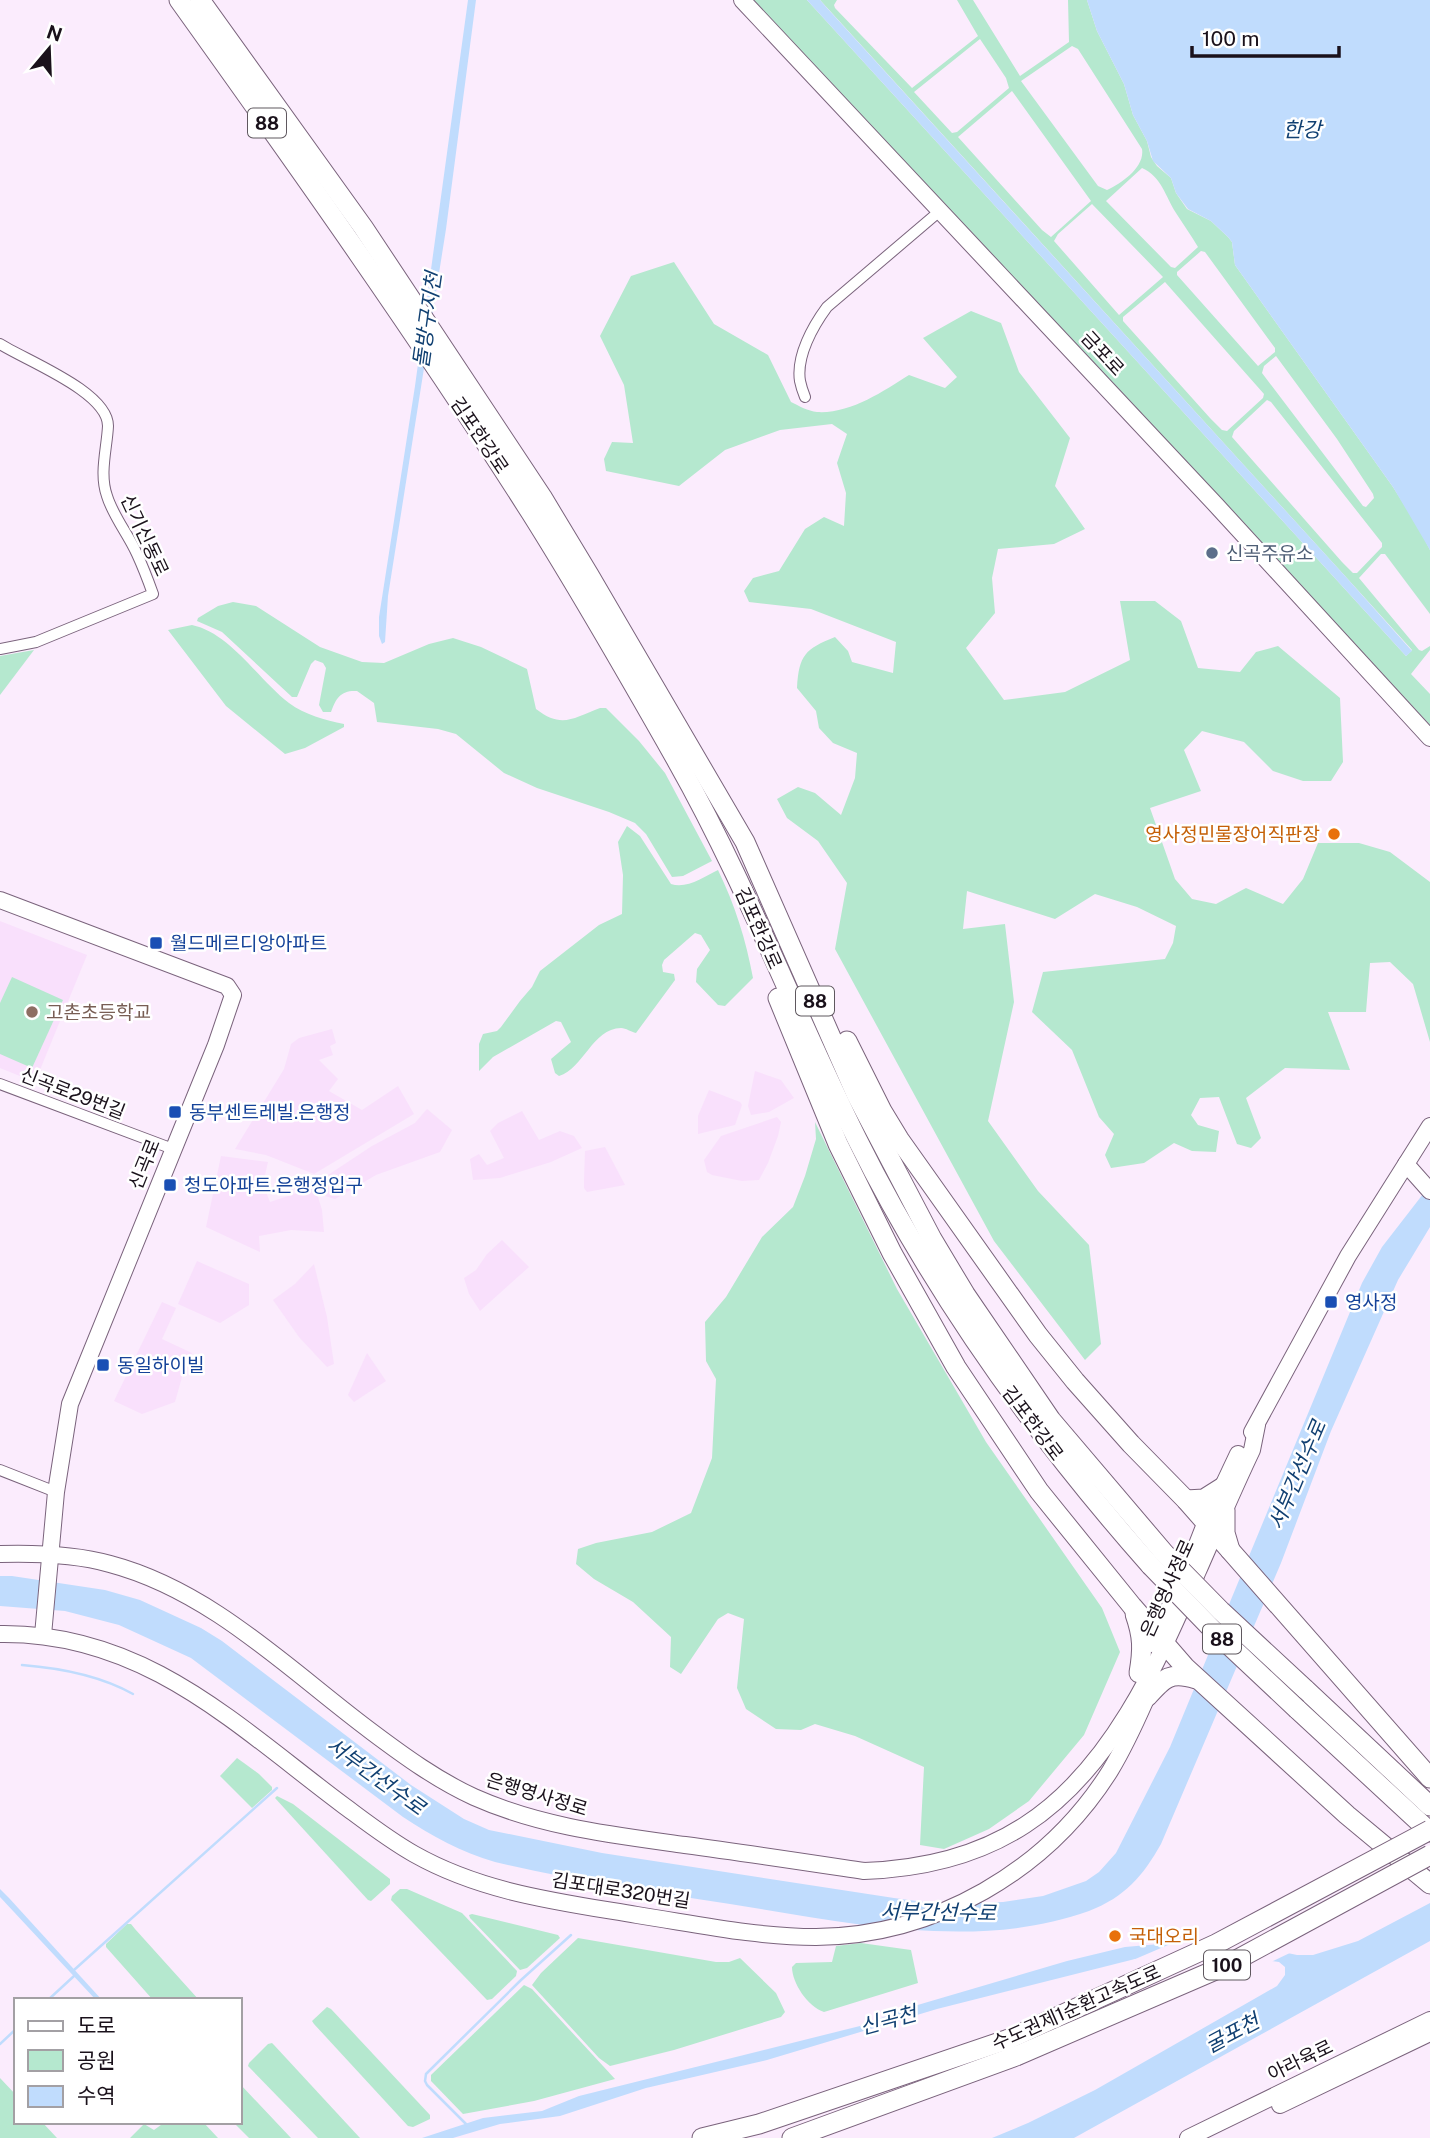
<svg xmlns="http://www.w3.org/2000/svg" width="1430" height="2138" font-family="'Public Sans','Noto Sans KR',sans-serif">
  <rect width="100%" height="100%" fill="#fbecfd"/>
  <g fill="#f9e0fc">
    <polygon points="0,921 87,955 35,1082 0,1068"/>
    <polygon points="332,1029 336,1043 330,1046 333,1055 319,1060 338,1079 329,1091 362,1110 398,1086 414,1114 314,1174 266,1155 235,1149 284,1069 291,1044 299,1038"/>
    <polygon points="755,1071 781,1080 794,1098 769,1112 751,1115 748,1106"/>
    <polygon points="709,1090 740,1102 742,1105 735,1125 698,1134 698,1116"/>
    <polygon points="427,1109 452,1130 440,1152 376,1175 335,1199 325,1196 321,1184 322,1179 372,1146 415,1123"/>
    <polygon points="522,1111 539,1140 560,1131 574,1136 582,1148 551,1162 500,1178 473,1180 470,1159 479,1154 487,1165 504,1158 490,1131 498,1123"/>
    <polygon points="777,1117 781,1122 778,1136 768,1163 759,1180 742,1181 712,1175 707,1172 704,1160 721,1136"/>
    <polygon points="605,1147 625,1185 587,1192 584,1188 584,1181 585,1151"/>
    <polygon points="221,1156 268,1162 263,1184 270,1202 315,1187 322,1210 324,1232 291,1230 259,1236 260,1252 206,1227"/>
    <polygon points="502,1240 529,1267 480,1311 469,1294 464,1278 476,1270 487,1254"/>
    <polygon points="197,1261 249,1284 249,1305 220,1323 178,1304"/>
    <polygon points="314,1264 327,1317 334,1364 327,1367 299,1337 273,1300 295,1284"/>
    <polygon points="162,1302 176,1308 162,1339 192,1353 182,1377 175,1402 142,1414 114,1401"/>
    <polygon points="367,1353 386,1381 354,1402 348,1395"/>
  </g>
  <g fill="#b5e8cf" fill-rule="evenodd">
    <path d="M752,0H807L1406,656L1412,650L1345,576L820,0H837L834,5L835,8L912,88L978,36L957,0H973L1020,76L1069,42L1068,0H1087L1097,31L1124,84L1133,115L1147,141L1151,157L1157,166L1171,178L1176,193L1187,209L1211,221L1228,237L1232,242L1235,265L1393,487L1420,530L1430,550V614L1385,554H1381L1359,578L1419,650L1422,651L1430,646V650L1411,674L1430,694V725ZM980,39L1006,78L1009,88L957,132L952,133L914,92ZM1072,46L1078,49L1142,149C1145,167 1122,183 1107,190L1098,186L1021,81ZM1012,91L1091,201L1051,237L1042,230L958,137ZM1142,168C1162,177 1165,196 1176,213C1183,224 1191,235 1198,247L1175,268L1171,267L1106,201ZM1092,204L1163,277L1119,315L1054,241L1058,234ZM1201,251L1205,252L1275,348V352L1258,366L1177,275V272ZM1165,282L1264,394L1263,398L1227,431L1222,430L1210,418L1123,321V317ZM1276,356L1337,439L1373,494L1374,498L1366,507L1363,506L1262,373L1264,366ZM1267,400L1271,402L1382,543V547L1357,573H1353L1342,562L1232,437L1234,431Z"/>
    <path d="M674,262L714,324L768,355L791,402C799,406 808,411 817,412C850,414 882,392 909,375L945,388L957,377L923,338L971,311L1001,323L1019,372L1070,438L1055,486L1085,529L1054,544L998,549L992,578L995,613L966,648L1004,700L1065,692L1130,660L1120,601H1155L1181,621L1198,668L1240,672L1256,652L1278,646L1340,698L1343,762L1331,781H1303L1273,771L1244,742L1202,731L1184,750L1201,791L1150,808L1175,879L1192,899L1216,904L1246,888L1283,904L1303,879L1318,843H1359L1390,852L1430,882V1042L1413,984L1390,962L1370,963L1366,1012H1328L1350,1070L1285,1068L1246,1098L1261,1138L1251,1148L1237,1144L1219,1097L1200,1098L1191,1115L1198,1125L1219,1131L1216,1152L1192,1151L1174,1143L1144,1163L1111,1168L1105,1155L1114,1134L1099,1117L1072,1050L1032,1012L1043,972L1165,959L1173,943L1176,926L1137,907L1095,894L1055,919L967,891L963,929L1005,924L1014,1002L988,1121L1038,1191L1089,1245L1101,1344L1085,1360L994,1241L835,949L847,883L818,841L787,818L777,799L798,787L815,793L841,815L855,778L857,753L833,743L819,728L816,711L797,688C799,655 805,649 835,637L848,651L852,662L893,673L896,642L811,609L749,602L744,591L753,578L779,571L805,529L824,517L844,526L846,493L837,463L847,434L832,424L780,430L725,450L679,486L606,471L604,459L612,442L633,443L624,385L600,336L631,276Z"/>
    <path d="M233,602L256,606L320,647L362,662L384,663L429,644L453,638L481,647L527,669L536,709C562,729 573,718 600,708H606L639,741L665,773L712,861L683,876L672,877L646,834L635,823L609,812L537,788L504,773L456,734L438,729L377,722L374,703L357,691C341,690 336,698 331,712H323L319,705L326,668L323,663L315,660L311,664L297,697H292L222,632L197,621L198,618L218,606Z"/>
    <path d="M192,625C230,633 258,679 289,703C305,715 325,720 344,724V727L305,748L285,754L226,706L168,630Z"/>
    <polygon points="34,650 0,695 0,656"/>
    <path d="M627,826L640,836L671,884C687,889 704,877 718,870C735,905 746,940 753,978L725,1006L718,1005L696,982L697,969L710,950L701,935L695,933L664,960L662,965L663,972L674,974L675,980L636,1033C631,1032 626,1028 621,1028C592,1029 584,1068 559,1076L555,1073L551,1059L571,1042L561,1022L556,1021L493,1057L479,1071V1044L483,1034L497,1031L501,1027L520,1001L532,987L540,971L599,925L622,914L623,875L618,842Z"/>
    <polygon points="12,977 63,1000 32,1068 0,1054 0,1003"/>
    <polygon points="815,1122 897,1289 986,1442 1102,1608 1120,1652 1084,1735 1029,1801 989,1829 944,1849 920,1845 924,1767 855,1736 815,1724 801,1730 776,1729 746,1709 737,1688 744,1619 728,1613 718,1619 681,1674 670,1667 671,1637 633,1602 594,1579 576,1564 578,1549 596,1543 652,1532 691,1513 712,1458 716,1379 706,1361 705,1322 726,1297 762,1237 793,1207 805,1176 816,1139"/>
    <polygon points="237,1758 259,1774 272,1787 272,1790 252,1808 220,1776"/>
    <polygon points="277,1796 293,1804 390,1879 390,1884 371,1901 368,1900 275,1798"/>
    <polygon points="400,1889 407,1889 462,1913 517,1971 516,1976 492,1999 487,2000 391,1900 392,1896"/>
    <polygon points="472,1914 558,1935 560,1938 527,1968 520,1970 470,1918 469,1915"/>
    <polygon points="127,1924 131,1924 135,1929 199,2000 153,2000 106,1947 106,1944"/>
    <polygon points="578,1938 716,1962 729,1962 740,1958 776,1993 785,2012 781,2017 674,2050 610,2066 599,2058 532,1985 541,1973"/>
    <path d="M861,1943L911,1950L918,1983L824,2012C808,2007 792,1983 792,1967L796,1963L832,1962L836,1946Z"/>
    <polygon points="524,1985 532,1989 615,2079 534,2101 463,2114 431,2081 431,2075"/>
    <polygon points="327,2007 331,2009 430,2115 430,2119 413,2127 408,2126 314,2024 312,2021"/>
    <polygon points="272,2043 274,2045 360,2138 318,2138 248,2066 249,2063 268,2044"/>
    <polygon points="0,2078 16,2095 16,2122 42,2122 57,2138 0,2138"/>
    <polygon points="240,2084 291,2138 292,2138 249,2138 233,2122 240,2122"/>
    <polygon points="165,2122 203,2122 218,2138 130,2138 144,2124 154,2130"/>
  </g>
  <g fill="#c0dcfd">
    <polygon points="468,0 476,0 446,229 388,596 385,642 382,644 379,636 379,617 415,386"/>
    <polygon points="807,0 820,0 827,8 1345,576 1412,651 1406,656"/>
    <polygon points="1087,0 1430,0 1430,550 1393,487 1235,265 1232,242 1228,237 1211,221 1188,209 1176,193 1171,178 1153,161 1147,141 1133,115 1124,84 1097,31"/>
    <path d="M1430,1185V1227L1398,1280L1331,1431L1281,1563L1161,1844C1143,1876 1125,1897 1089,1911C975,1952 846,1922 730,1904C652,1892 572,1880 495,1862C461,1852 432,1836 403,1817L191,1658L119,1625L65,1611L0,1606V1576H12L105,1590L140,1600L201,1628L222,1641L411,1785L464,1819L489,1830L602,1853L894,1898L939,1904L1003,1902L1043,1896L1086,1881L1099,1872L1116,1853L1170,1747L1362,1283L1382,1247Z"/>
    <polygon points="0,1889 9,1898 102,2000 96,2000 0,1897"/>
    <polygon points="1430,1903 1430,1941 1074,2138 992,2138 1028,2123 1095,2090 1277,1986 1285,1975 1285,1967 1279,1962 1239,1956 1135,1959 937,2009 767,2060 646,2088 560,2116 500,2124 453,2138 422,2138 483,2118 542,2111 579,2096 864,2025 904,2009 1067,1961 1125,1947 1182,1942 1278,1951 1297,1955 1313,1955 1358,1941"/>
  </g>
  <polygon fill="#fbecfd" points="1182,1939 1233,1940 1294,1951 1267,1964 1217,1958 1174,1958 1119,1966"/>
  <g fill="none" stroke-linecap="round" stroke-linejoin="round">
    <g stroke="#c0dcfd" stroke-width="2.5">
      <path d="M22,1665C60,1668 99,1675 133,1694"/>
      <polyline points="74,1970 277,1788"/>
      <polyline points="48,2000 74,1976"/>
      <polyline points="0,2044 16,2029"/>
      <polyline points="467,2125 427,2085 425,2081 426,2074 521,1980 571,1935"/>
    </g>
    <g stroke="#7a637c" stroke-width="12">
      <g id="street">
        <path d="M0,344C27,361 108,392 108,426C107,448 99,474 107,496C113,516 128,534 137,554C143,567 148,580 153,594L36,642L0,649"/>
        <path d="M805,397C803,392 801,386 800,381C796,356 813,326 827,307L941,210"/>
        <polyline points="0,1084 173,1149"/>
        <polyline points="0,1470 56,1492"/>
      </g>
    </g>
    <g stroke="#7a637c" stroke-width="18">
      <g id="secondary">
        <polyline points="742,0 1216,505 1430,738"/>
        <polyline points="0,900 227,986 233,995 216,1045 70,1404 56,1492 43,1635"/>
        <polyline points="1406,1164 1430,1191"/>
        <polyline points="1252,1432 1348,1256 1430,1126"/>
        <path d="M0,1554C37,1553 75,1554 110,1564C212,1591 290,1671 372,1732C404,1756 437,1780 474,1797C541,1827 613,1835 685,1845C745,1853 804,1862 864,1871C921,1869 976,1857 1025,1825C1112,1769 1158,1662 1198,1571C1216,1530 1233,1490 1252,1450L1257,1425"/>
        <polyline points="1189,1565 1205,1524 1238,1454"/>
        <path d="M0,1634C144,1632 236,1725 343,1805C366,1822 389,1840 414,1854C483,1893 560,1902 637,1915C696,1924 756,1937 816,1937C935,1936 1047,1871 1110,1771C1124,1748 1135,1724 1146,1699"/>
        <polyline points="1152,1644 1180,1585"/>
        <polyline points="1280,2105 1430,2033"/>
        <polyline points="1188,2138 1430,2020"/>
      </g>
    </g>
    <g stroke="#7a637c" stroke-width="21">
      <g id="highway">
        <path d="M179,0C300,169 420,338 531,513C582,594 630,678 677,761C746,883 795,1014 857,1139C935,1296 1035,1435 1151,1566"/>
        <polyline points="200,0 363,227 542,497 589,575 745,842 856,1094 932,1239 965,1294 1051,1420 1165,1554"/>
        <polyline points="778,998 838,1144 892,1253 956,1367 1039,1491 1132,1606 1185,1667 1347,1815 1430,1884"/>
        <polyline points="847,1041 882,1111 899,1139 1038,1335 1075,1381 1131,1444 1186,1500 1430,1778"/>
        <polyline points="1186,1500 1204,1499 1223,1487"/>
        <polyline points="1225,1510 1225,1533 1230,1550"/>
        <path d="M1135,1614C1143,1637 1143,1649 1139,1673"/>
        <polyline points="1305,1689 1430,1806"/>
        <path d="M1147,1697C1164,1678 1170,1671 1196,1679"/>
        <polyline points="1297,1709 1430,1832"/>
        <polyline points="702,2138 759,2124 1009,2039"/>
        <polyline points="792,2138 1016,2056"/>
      </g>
    </g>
    <use href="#street" stroke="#fff" stroke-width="10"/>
    <use href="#secondary" stroke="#fff" stroke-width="16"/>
    <use href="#highway" stroke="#fff" stroke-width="19"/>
    <g stroke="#7a637c" stroke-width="21" stroke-linecap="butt">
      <g id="highway-bridge">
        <polyline points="1165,1554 1221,1611 1305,1689"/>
        <polyline points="1151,1566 1213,1630 1297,1709"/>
        <polyline points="1009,2039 1216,1944 1430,1830"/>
        <polyline points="1016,2056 1227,1965 1430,1855"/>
      </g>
    </g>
    <use href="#highway-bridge" stroke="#fff" stroke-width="19"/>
  </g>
  <circle fill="#5c6f8a" stroke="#fff" stroke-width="2.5" cx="1212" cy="553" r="7"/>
  <g fill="#e8710a" stroke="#fff" stroke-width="2.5">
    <circle cx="1334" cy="834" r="7"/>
    <circle cx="1115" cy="1936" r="7"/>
  </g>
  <g fill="#1a4fb4" stroke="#fff" stroke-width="2.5">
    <rect x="149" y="936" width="14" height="14" rx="3.5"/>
    <rect x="168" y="1105" width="14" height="14" rx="3.5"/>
    <rect x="163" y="1178" width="14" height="14" rx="3.5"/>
    <rect x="1324" y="1295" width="14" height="14" rx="3.5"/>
    <rect x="96" y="1358" width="14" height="14" rx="3.5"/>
  </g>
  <circle fill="#8d6e63" stroke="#fff" stroke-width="2.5" cx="32" cy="1012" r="7"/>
  <g text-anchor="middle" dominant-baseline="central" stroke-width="5" stroke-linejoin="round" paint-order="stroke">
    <g fill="#fff" stroke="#5f585f" stroke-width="2">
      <rect x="248" y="108.5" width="38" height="29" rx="5"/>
      <rect x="796" y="986.5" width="38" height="29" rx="5"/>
      <rect x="1203" y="1624.5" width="38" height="29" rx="5"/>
      <rect x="1204" y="1950.5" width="46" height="29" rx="5"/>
    </g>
    <g font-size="18" font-weight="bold" fill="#1a111b">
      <text x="267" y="123">88</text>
      <text x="815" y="1001">88</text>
      <text x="1222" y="1639">88</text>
      <text x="1227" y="1965">100</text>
    </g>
    <g font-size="19" fill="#1a111b" stroke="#fff">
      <text transform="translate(1103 353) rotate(47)">금포로</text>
      <text transform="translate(480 435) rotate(56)">김포한강로</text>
      <text transform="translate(145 535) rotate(65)">신기신동로</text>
      <text transform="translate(759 928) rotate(66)">김포한강로</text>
      <text transform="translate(73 1093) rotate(21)">신곡로29번길</text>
      <text transform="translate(144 1164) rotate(-68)">신곡로</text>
      <text transform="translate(1033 1423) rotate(53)">김포한강로</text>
      <text transform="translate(1167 1588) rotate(-66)">은행영사정로</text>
      <text transform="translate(537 1794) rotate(17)">은행영사정로</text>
      <text transform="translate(621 1890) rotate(9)">김포대로320번길</text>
      <text transform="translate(1076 2007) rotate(-24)">수도권제1순환고속도로</text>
      <text transform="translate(1300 2060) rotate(-26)">아라육로</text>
    </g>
    <g font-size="19" fill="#4e5e75" stroke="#fff" text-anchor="start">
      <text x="1226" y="553">신곡주유소</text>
    </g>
    <g font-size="19" fill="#c56008" stroke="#fff" text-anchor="end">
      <text x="1320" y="834">영사정민물장어직판장</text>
      <text x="1129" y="1936" text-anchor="start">국대오리</text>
    </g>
    <g font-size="19" fill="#164399" stroke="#fff" text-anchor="start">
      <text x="170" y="943">월드메르디앙아파트</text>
      <text x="189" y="1112">동부센트레빌.은행정</text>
      <text x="184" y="1185">청도아파트.은행정입구</text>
      <text x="1345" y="1302">영사정</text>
      <text x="117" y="1365">동일하이빌</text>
    </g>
    <g font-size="19" fill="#785e54" stroke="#fff" text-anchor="start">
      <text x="46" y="1012">고촌초등학교</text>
    </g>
    <g font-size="21" font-style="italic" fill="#114072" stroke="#fff">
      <text x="1302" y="129">한강</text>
      <text transform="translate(427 320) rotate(-82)">돌방구지천</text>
      <text transform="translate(1297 1475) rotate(-67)">서부간선수로</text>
      <text transform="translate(376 1776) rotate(36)">서부간선수로</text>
      <text transform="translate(938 1912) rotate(1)">서부간선수로</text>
      <text transform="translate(888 2020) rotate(-15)">신곡천</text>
      <text transform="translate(1232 2033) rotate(-28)">굴포천</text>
    </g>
  </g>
  <rect x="14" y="1998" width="228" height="126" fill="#ffffff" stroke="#a3a0a4" stroke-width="2"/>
  <rect x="28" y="2021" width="35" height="10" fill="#ffffff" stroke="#a3a0a4" stroke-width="2"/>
  <text x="77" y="2033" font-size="21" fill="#1a111b">도로</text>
  <rect x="28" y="2050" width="35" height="21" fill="#b5e8cf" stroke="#a3a0a4" stroke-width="2"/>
  <text x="77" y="2068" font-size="21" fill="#1a111b">공원</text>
  <rect x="28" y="2086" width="35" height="21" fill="#c0dcfd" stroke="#a3a0a4" stroke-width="2"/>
  <text x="77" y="2103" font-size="21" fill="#1a111b">수역</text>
  <g transform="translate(49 49) rotate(19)" stroke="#ffffff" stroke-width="5" paint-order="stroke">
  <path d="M0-5L12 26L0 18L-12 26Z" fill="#1a111b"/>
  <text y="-10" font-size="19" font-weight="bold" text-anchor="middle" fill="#1a111b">N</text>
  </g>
  <path d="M1192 46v10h147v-10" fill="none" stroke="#1a111b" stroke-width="3.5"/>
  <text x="1202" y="46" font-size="21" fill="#1a111b" stroke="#ffffff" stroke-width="5" paint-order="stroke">100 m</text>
</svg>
